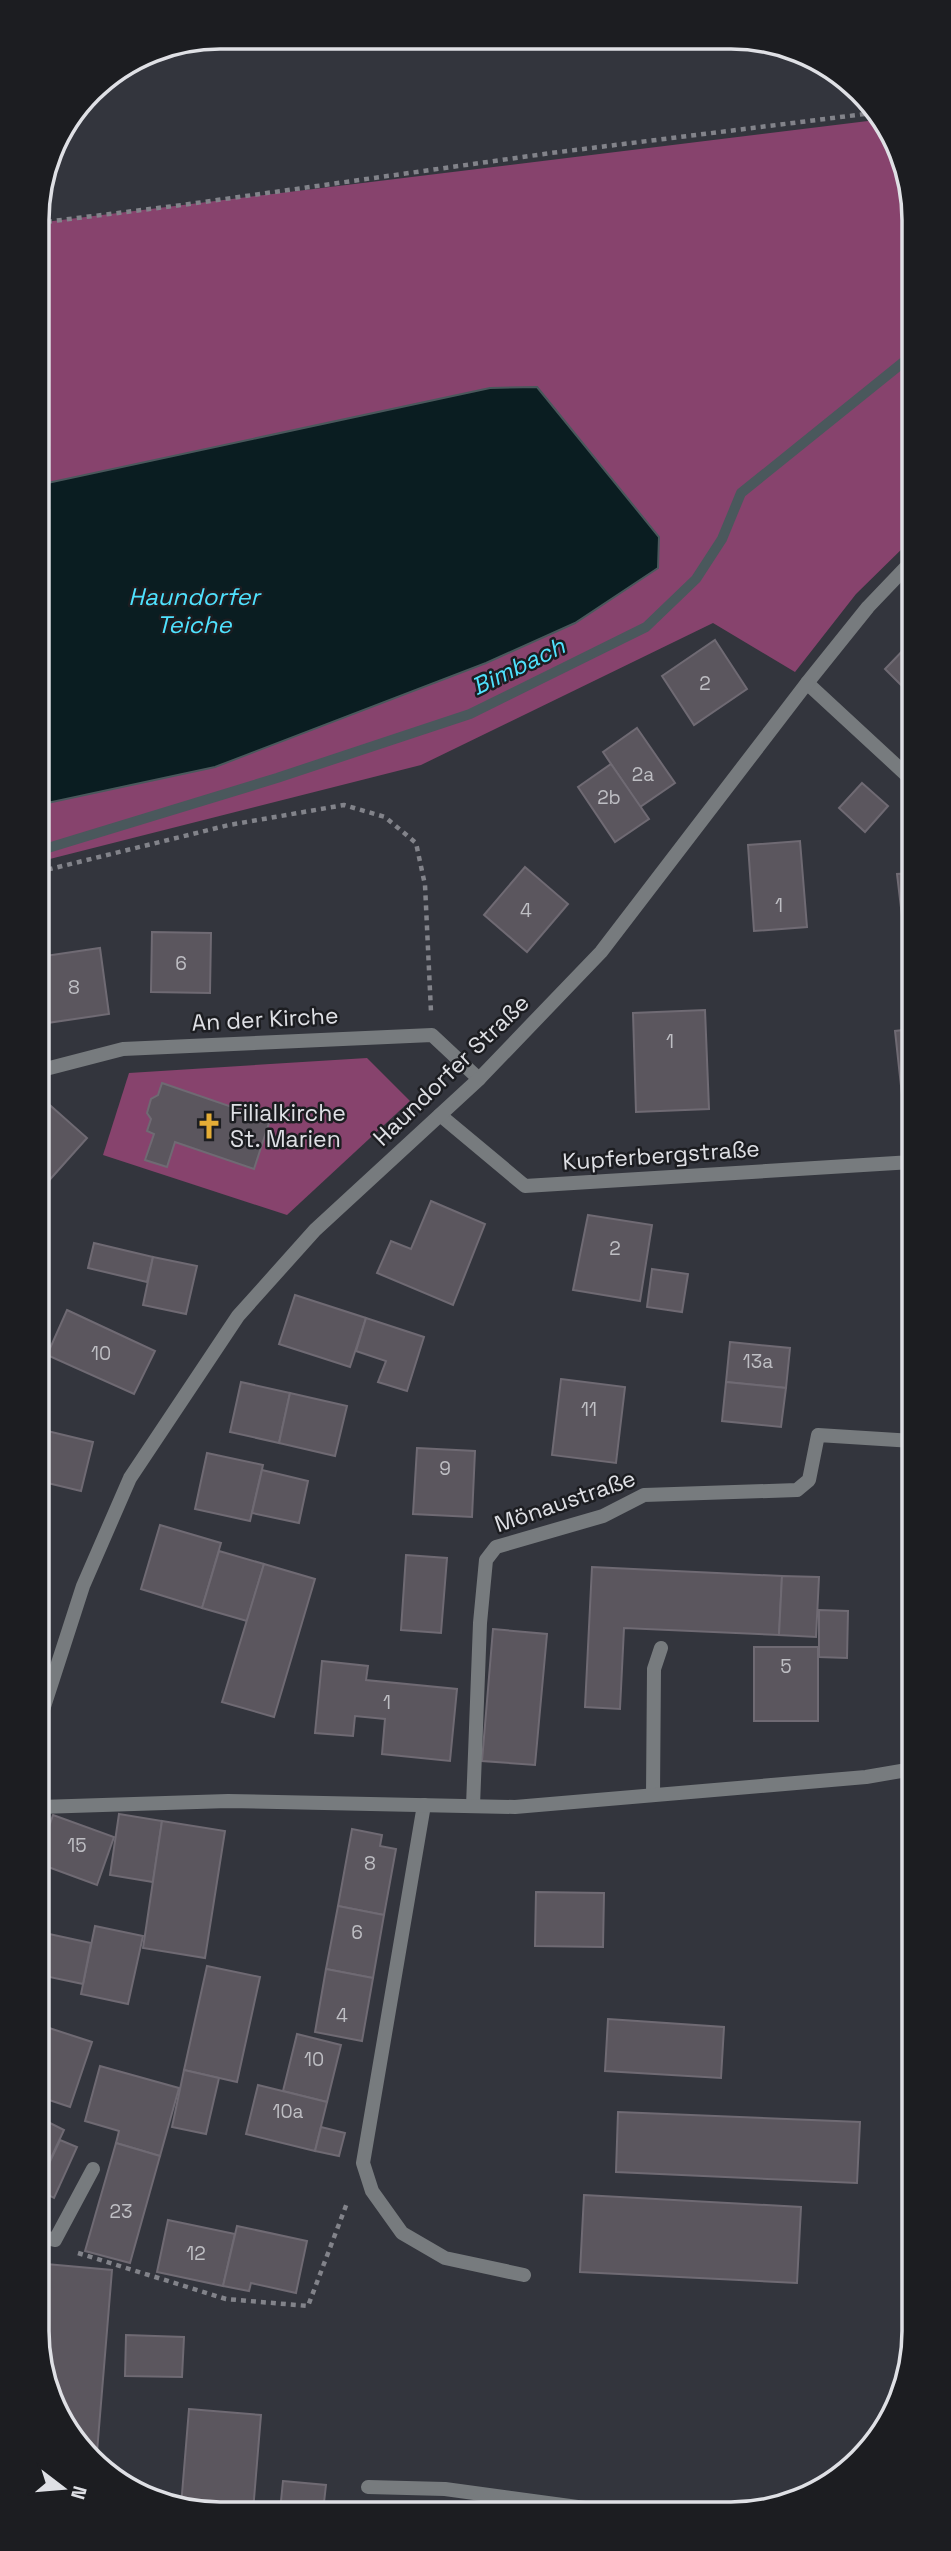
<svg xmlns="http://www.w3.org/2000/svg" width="951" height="2551" font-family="'Space Grotesk',sans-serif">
  <rect width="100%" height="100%" fill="#33353d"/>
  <g fill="#87436d">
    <polygon points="876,120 911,184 911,540 856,594 795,672 713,623 421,765 38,862 37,223"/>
    <polygon points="367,1058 410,1101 287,1215 103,1155 129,1073"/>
  </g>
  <polygon fill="#0a1d21" stroke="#4a585c" stroke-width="2" points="537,387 659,537 658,568 575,623 486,663 215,767 38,805 38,485 490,388"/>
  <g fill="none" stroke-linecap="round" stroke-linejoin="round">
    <polyline stroke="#4a585c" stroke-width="10" points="38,851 277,778 470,714 646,627 696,579 722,539 741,493 911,356"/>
  </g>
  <g fill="#5b565e" stroke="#6f6a73" stroke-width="2">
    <polygon points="715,640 747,689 694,725 662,676"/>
    <polygon points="911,642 911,695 885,669"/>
    <polygon points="637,728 675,783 640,807 603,752"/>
    <polygon points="611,764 649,819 615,842 578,787"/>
    <polygon points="862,783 888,806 865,832 839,808"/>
    <polygon points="800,841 807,927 754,931 748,845"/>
    <polygon points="525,867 568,904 527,952 484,915"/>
    <polygon points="912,873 912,932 904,933 897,874"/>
    <polygon points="152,932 211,933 210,993 151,992"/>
    <polygon points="100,948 109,1014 47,1023 38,957"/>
    <polygon points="705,1010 709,1109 636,1112 633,1013"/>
    <polygon points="912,1029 912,1094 902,1095 895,1031"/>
    <polygon points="162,1083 270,1120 254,1169 175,1142 167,1167 145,1160 154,1134 147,1131 151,1119 147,1113 151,1099 158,1095"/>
    <polygon points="43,1099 87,1138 45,1185 39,1180 38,1104"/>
    <polygon points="431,1201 485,1224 453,1305 377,1273 391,1241 411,1249"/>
    <polygon points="588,1215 652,1225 640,1301 573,1290"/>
    <polygon points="94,1243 153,1257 147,1282 88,1268"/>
    <polygon points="153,1257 197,1266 186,1314 143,1305"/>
    <polygon points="652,1269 688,1274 682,1312 647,1307"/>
    <polygon points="295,1295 366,1318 350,1367 279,1344"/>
    <polygon points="67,1310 155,1351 134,1394 47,1355"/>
    <polygon points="366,1318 424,1337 407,1391 378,1382 386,1361 356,1351"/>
    <polygon points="730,1342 790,1348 786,1388 726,1382"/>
    <polygon points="561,1379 625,1387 616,1463 552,1455"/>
    <polygon points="241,1382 290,1393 279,1443 230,1432"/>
    <polygon points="726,1382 786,1388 781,1427 722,1421"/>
    <polygon points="290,1393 347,1406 335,1456 279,1443"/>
    <polygon points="39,1429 93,1442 81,1491 39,1481"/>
    <polygon points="417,1448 475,1451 472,1517 413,1514"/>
    <polygon points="207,1453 263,1465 250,1521 195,1509"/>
    <polygon points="262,1470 308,1481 299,1523 252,1513"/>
    <polygon points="913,1470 913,1548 908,1547"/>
    <polygon points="160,1525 221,1543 202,1608 141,1589"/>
    <polygon points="219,1551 264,1564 247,1621 202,1608"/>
    <polygon points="406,1555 447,1558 441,1633 401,1630"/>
    <polygon points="264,1564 315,1579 274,1717 222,1702"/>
    <polygon points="592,1567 782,1576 779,1635 624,1628 620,1709 585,1707"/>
    <polygon points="782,1576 819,1577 816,1637 779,1635"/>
    <polygon points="819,1610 848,1611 847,1658 819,1657"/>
    <polygon points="493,1629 547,1634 535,1765 482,1761"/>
    <rect x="754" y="1647" width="64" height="74"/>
    <polygon points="322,1661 368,1666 366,1680 457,1689 450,1761 382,1754 385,1719 355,1716 353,1736 315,1733"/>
    <polygon points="119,1814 162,1821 153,1882 110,1875"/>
    <polygon points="53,1815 114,1837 97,1885 40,1864 40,1853"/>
    <polygon points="162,1821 225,1831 205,1958 143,1948"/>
    <polygon points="352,1829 382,1835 380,1846 396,1849 384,1915 338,1906"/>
    <polygon points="536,1892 604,1893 603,1947 535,1946"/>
    <polygon points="338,1906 384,1915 373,1978 326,1969"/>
    <polygon points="95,1926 143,1936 128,2004 81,1994"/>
    <polygon points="40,1932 91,1943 83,1984 40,1975"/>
    <polygon points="207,1966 260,1977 237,2082 184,2070"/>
    <polygon points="326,1969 373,1978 362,2041 315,2032"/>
    <polygon points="608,2019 724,2027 721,2078 605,2071"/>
    <polygon points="40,2025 92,2042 70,2107 40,2097"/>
    <polygon points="297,2034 341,2045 327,2102 283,2091"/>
    <polygon points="100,2066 179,2088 160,2156 116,2143 119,2131 85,2121"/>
    <polygon points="184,2070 219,2078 206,2134 172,2127"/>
    <polygon points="258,2085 327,2102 315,2151 246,2134"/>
    <polygon points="618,2112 860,2122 857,2183 616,2172"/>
    <polygon points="40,2118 64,2130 45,2171 40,2169"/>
    <polygon points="321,2127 345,2133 339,2156 315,2151"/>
    <polygon points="60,2140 77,2147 54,2198 40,2191 40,2183"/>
    <polygon points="116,2143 160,2156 130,2263 85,2251"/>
    <polygon points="584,2195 801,2207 797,2283 580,2272"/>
    <polygon points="168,2220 235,2234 223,2286 157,2272"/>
    <polygon points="237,2226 307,2241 296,2293 251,2283 249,2291 223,2286"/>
    <polygon points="40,2264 46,2264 40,2325"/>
    <polygon points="46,2264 112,2270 96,2464 91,2461 40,2367 40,2327"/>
    <polygon points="126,2335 184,2337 182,2377 125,2376"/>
    <polygon points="189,2409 261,2415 253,2511 181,2506"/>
    <polygon points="283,2481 326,2485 323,2511 280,2511"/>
  </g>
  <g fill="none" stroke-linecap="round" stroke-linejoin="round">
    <g stroke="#82838a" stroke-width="4.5" stroke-dasharray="5 5" stroke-linecap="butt">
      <polyline points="37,223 182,205 551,153 873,113"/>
      <polyline points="38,872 229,825 344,805 385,817 416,843 425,885 431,1012"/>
      <polyline points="78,2253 226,2299 308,2306 347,2203"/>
    </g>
    <g stroke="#777b7e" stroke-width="14">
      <polyline points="653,1795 654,1669 661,1648"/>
      <polyline points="424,1805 363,2163 372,2191 402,2233 445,2258 524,2275"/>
      <polyline points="473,1806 480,1623 486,1560 496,1547 603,1516 644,1495 797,1490 809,1480 818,1435 913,1441"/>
      <polyline points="40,2236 55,2240 93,2169"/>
      <polyline points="368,2487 445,2489 607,2511"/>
    </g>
    <g stroke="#777b7e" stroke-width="14">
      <polyline points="807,683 912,780"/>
      <polyline points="38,1071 123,1049 432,1035 479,1079"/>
      <polyline points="440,1115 525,1186 912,1162"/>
      <polyline points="40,1807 228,1801 515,1807 866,1777 913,1769"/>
    </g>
    <polyline stroke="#777b7e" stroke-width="14" points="39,1722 83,1586 130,1478 238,1316 315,1230 479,1079 601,952 807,683 868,607 911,562"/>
  </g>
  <defs>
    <g id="church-bare" transform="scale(2.1)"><path d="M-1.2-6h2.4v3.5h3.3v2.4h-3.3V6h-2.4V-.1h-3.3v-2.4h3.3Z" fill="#e5ad36" stroke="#1c1d21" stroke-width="2.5" paint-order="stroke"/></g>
  </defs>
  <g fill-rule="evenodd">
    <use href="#church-bare" x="209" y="1126"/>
  </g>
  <g text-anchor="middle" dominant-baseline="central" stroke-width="5" stroke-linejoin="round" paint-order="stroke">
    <g font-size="19" fill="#bebec3">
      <text x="705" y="683">2</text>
      <text x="643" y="774">2a</text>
      <text x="609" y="797">2b</text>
      <text x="779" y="905">1</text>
      <text x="526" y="910">4</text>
      <text x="181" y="963">6</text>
      <text x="74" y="987">8</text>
      <text x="670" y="1041">1</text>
      <text x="615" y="1248">2</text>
      <text x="101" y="1353">10</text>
      <text x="758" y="1361">13a</text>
      <text x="589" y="1409">11</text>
      <text x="445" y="1468">9</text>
      <text x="786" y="1666">5</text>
      <text x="387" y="1702">1</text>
      <text x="77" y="1845">15</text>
      <text x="370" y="1863">8</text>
      <text x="357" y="1932">6</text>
      <text x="342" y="2015">4</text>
      <text x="314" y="2059">10</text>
      <text x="288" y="2111">10a</text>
      <text x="121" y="2211">23</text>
      <text x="196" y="2253">12</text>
    </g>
    <g font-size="23" fill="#dfe0e5" stroke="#1c1d21">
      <text transform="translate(265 1019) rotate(-3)">An der Kirche</text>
      <text transform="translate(451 1070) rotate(-44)">Haundorfer Straße</text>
      <text transform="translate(661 1155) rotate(-4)">Kupferbergstraße</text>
      <text transform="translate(565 1501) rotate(-19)">Mönaustraße</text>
    </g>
    <g font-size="23" fill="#dfe0e5" stroke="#1c1d21" text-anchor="start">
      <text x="230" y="1113">Filialkirche<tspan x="230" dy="26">St. Marien</tspan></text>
    </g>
    <g font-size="24" font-style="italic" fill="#4fe2fe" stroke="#1c1d21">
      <text x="194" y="596">Haundorfer<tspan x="194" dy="28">Teiche</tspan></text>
      <text transform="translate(518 666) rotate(-26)">Bimbach</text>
    </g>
  </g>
  <path d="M0 0H951V2551H0ZM220 49H731A171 171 0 0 1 902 220V2331A171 171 0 0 1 731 2502H220A171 171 0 0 1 49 2331V220A171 171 0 0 1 220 49Z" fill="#1c1d21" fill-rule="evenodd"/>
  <path fill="none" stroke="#dfe0e5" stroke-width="3.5" d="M220 49H731A171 171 0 0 1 902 220V2331A171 171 0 0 1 731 2502H220A171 171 0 0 1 49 2331V220A171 171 0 0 1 220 49Z"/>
  <g transform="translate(63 2488) rotate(106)" stroke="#1c1d21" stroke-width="5" paint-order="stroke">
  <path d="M0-5L12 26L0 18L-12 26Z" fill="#dfe0e5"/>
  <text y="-10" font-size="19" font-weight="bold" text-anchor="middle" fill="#dfe0e5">N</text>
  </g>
</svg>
